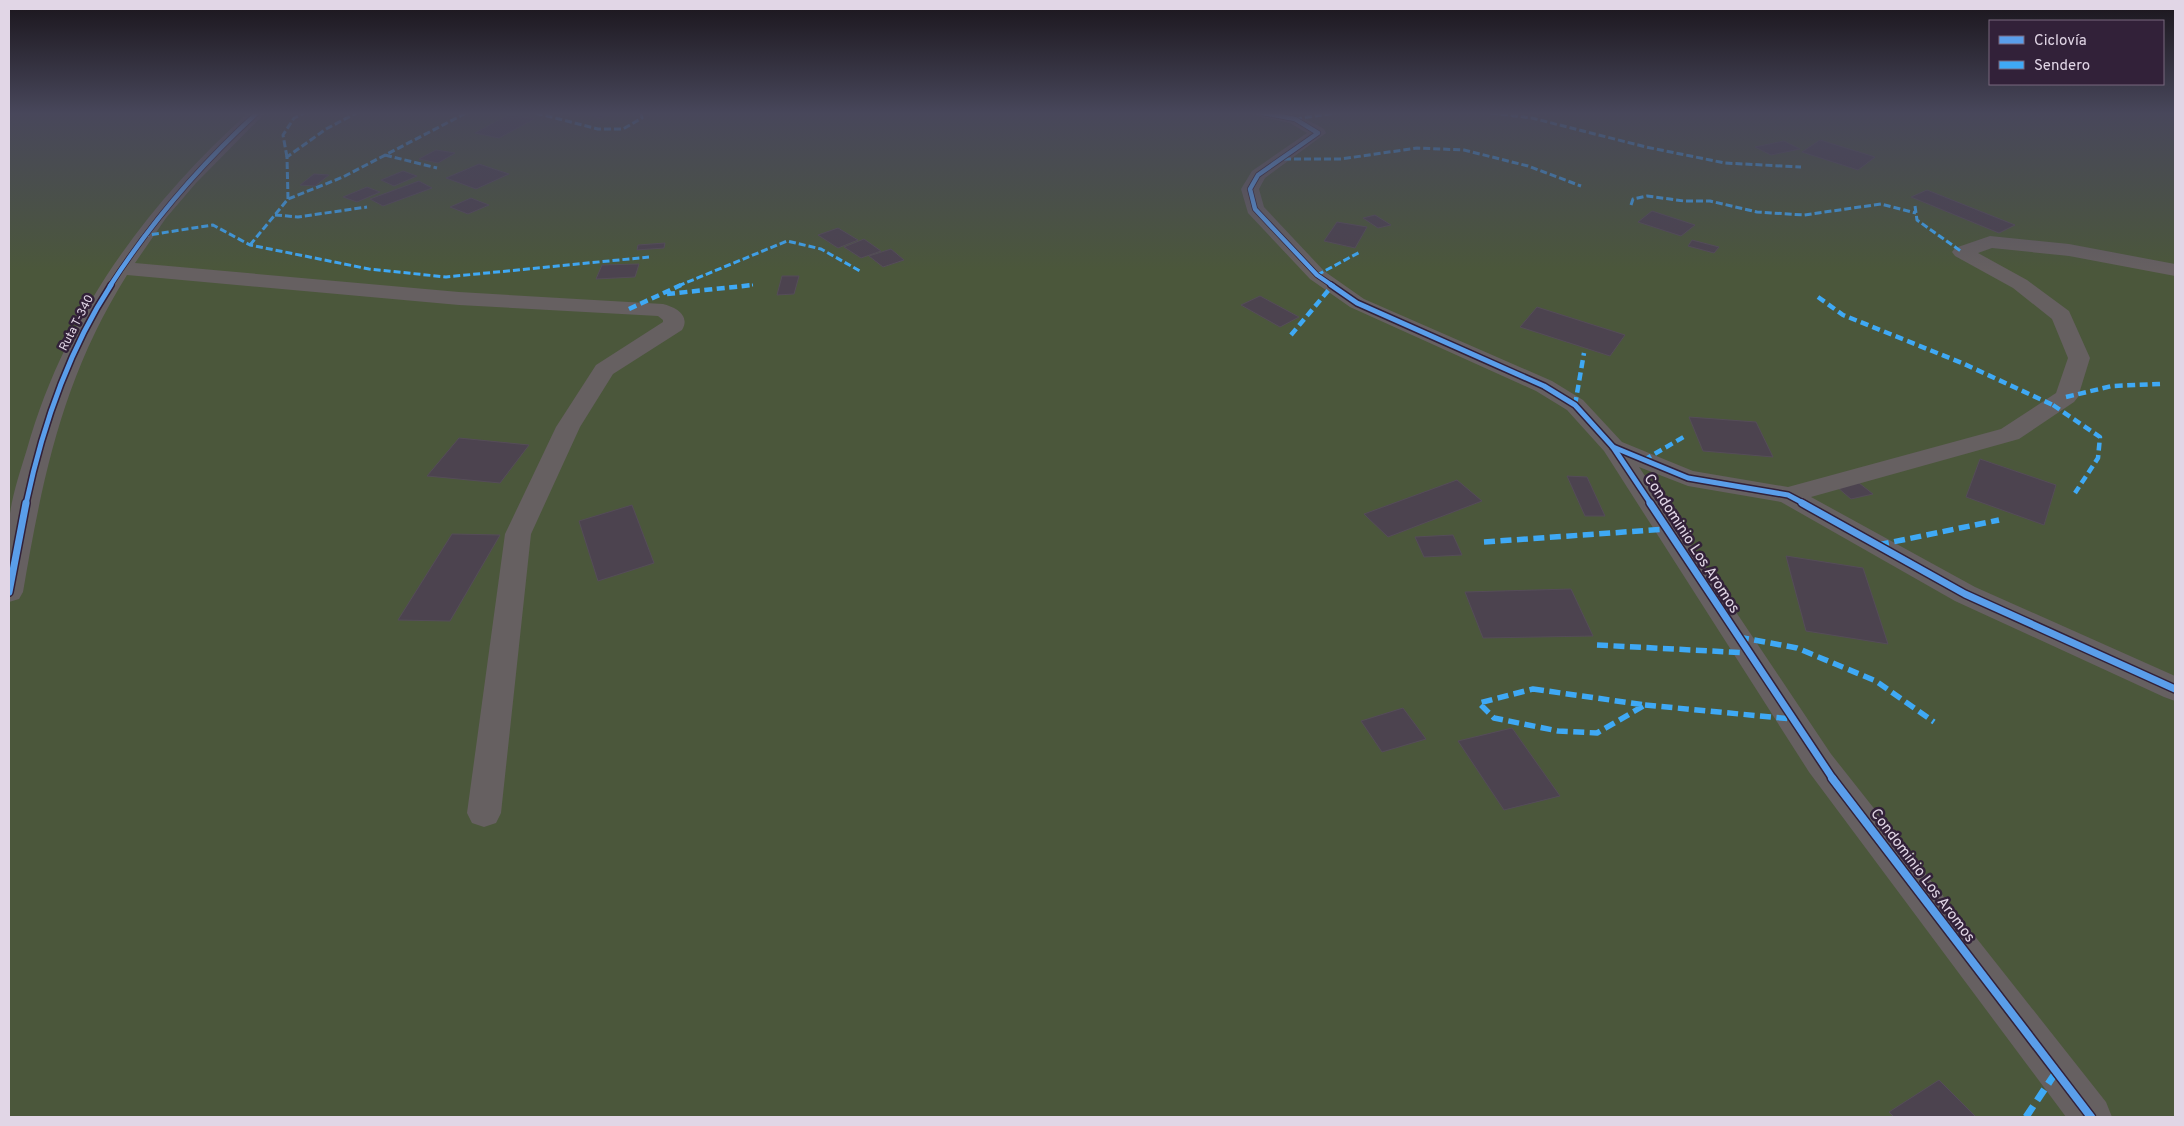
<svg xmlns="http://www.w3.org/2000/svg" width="2184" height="1126" font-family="Overpass,sans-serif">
  <rect width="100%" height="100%" fill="#302733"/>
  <rect fill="#4b573b" x="9" y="113" width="2166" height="1004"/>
  <g fill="#4c434f" stroke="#554d58">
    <polygon points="582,113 612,113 600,118"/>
    <polygon points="510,114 534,119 499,138 475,133"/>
    <polygon points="1820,140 1875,157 1858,170 1802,152"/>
    <polygon points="1784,141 1800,149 1771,155 1755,147"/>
    <polygon points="436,150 455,153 438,163 419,159"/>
    <polygon points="479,164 509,174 476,189 446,178"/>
    <polygon points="403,171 417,176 394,186 381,180"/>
    <polygon points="314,174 329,175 315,186 300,185"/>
    <polygon points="419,181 432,188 383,206 370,199"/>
    <polygon points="367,187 380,192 357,202 343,197"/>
    <polygon points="1927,190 2015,225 1999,233 1911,197"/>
    <polygon points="471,198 489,205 468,214 450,207"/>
    <polygon points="1652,211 1695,225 1681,236 1638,222"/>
    <polygon points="1375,215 1391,225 1378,228 1363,218"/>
    <polygon points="1337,222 1367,227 1355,248 1324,241"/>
    <polygon points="838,228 858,240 838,248 818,235"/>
    <polygon points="864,239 881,251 861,258 844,247"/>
    <polygon points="1692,240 1719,247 1714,253 1688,246"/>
    <polygon points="665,243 664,248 637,250 638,245"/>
    <polygon points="891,249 904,260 883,267 869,256"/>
    <polygon points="639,264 635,277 596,279 602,265"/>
    <polygon points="782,276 799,276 794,294 777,295"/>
    <polygon points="1260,296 1299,317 1280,327 1241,305"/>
    <polygon points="1537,307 1625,335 1610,356 1520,327"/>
    <polygon points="1689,417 1756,422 1773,457 1703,451"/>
    <polygon points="459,438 529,445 500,483 427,476"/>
    <polygon points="1980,459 2056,485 2044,525 1966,497"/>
    <polygon points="1567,476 1587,477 1605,516 1585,516"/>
    <polygon points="1457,480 1482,501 1388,537 1364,514"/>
    <polygon points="1859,483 1873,494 1851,499 1837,487"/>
    <polygon points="632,505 654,563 598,581 579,521"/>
    <polygon points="452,534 500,535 450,621 398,620"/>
    <polygon points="1453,535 1462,555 1424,557 1415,537"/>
    <polygon points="1786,556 1863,568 1888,644 1806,631"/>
    <polygon points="1571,589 1593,636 1483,638 1465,592"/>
    <polygon points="1403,708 1426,739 1382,752 1361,721"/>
    <polygon points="1512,728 1560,796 1504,810 1458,741"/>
    <polygon points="1939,1080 1976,1117 1894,1117 1889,1112"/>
  </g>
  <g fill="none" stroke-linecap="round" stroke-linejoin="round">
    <g fill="#666061" fill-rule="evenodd">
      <path d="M248,113H265L196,183L166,218L135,263L459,292L663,304C675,307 691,315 682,330L613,374L580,427L531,534L501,813L496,823L484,827L472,823L467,813L505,534L556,427L596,365L663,322V320L658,316L459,305L127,275C63,377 43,475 23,592L19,599L9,602C9,576 6,548 9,522C11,498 20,472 27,449C65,315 146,205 248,113Z"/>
      <path d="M1255,113C1285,110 1298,114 1324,129L1326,133L1265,178L1259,189L1264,207L1324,271L1364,299L1552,381L1583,400L1622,442L1693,471L1788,487L2001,429L2056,393L2068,358L2052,319L2013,288L1955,256L1952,252L1955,248L1990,236L2069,244L2175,264V276L2069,256L1992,248L1978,253L2027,280L2069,311L2090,358L2078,397L2074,402L2019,439L1811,497L1975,587L2175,676V701L2164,697L1955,601L1781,502L1688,486L1639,467L1831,754L2106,1102L2112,1117H2066L1809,772L1604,451L1567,410L1536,391L1350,307L1310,279L1248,213L1241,189L1252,171L1307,133L1290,123L1257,116Z"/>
    </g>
    <g stroke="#3fa9f5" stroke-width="3" stroke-dasharray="7 3" stroke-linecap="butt">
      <polyline points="536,113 598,129 623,129 642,118 641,113"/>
      <polyline points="1491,113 1532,118 1646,147 1725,163 1801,167"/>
      <polyline points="1295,119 1335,113"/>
      <polyline points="385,155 437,168"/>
      <polyline points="287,157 283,135 294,118 304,113"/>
      <polyline points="1284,159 1341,159 1417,148 1464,150 1528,166 1581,186"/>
      <polyline points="288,199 287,157 326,129 356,113"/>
      <polyline points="1631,205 1633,199 1647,196 1684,201 1710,201 1757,212 1804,215 1881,204 1916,213"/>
      <polyline points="1915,206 1917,220 1962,252"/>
      <polyline points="275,215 298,217 367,207"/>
      <polyline points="142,236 213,225 250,245 369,269 446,277 649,257"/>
      <polyline points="250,245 288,199 343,177 466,113"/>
      <polyline points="1317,275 1360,252"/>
      <polyline points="678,286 787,241 821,249 860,271"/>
      <polyline points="742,286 753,285"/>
    </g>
    <g stroke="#3fa9f5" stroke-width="4.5" stroke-dasharray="8 4.5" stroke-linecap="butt">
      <polyline points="667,294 753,285"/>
      <polyline points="1818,297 1843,315 1962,363 2053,405"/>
      <polyline points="629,309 681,285"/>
      <polyline points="1291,335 1332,286"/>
      <polyline points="2066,397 2112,386 2160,384"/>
      <polyline points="1575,405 1584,353"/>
      <polyline points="2053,405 2100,437 2098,458 2075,493"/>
      <polyline points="1644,460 1687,435"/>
    </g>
    <g stroke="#3fa9f5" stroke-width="5.5" stroke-dasharray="11 5.5" stroke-linecap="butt">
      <polyline points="1484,542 1667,529"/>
      <polyline points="1878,545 1999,520"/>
      <polyline points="1738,637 1797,648 1876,681 1934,722"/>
      <polyline points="1597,645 1748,653"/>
      <polygon points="1533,689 1645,705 1597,733 1558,731 1494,718 1479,703"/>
      <polyline points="1645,705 1792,719"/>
    </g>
    <polyline stroke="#3fa9f5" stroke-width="7" stroke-dasharray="13 7" stroke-linecap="butt" points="2026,1117 2056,1072"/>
    <g stroke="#322139" stroke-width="6">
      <g id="cycleway-far3">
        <polyline points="1263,113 1295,119 1318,133 1258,175 1250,189 1255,209 1317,275 1333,286"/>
        <path d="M110,286C152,221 200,165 257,113"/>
      </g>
    </g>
    <g stroke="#322139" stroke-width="8">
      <g id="cycleway-far2">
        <polyline points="1331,285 1357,303 1544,386 1575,405 1613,447 1651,504"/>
        <polyline points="1613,447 1688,478 1788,495 1805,504"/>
        <path d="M26,504C42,428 68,351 111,285"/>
      </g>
    </g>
    <g stroke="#322139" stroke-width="10">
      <g id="cycleway-far1">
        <polyline points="1650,503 1833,779"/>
        <polyline points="1802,503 1965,594 2175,689"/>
        <polyline points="9,592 26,503"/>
      </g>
    </g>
    <g stroke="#322139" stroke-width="11">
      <polyline id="cycleway" points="1832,778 2091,1117"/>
    </g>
    <use href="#cycleway-far3" stroke="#5a9eea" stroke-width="4.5"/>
    <use href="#cycleway-far2" stroke="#5a9eea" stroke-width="5"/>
    <use href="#cycleway-far1" stroke="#5a9eea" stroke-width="7"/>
    <use href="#cycleway" stroke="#5a9eea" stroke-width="8"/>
  </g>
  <linearGradient id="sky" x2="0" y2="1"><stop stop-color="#1a151c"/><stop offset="0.42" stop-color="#48475b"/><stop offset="1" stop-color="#48475b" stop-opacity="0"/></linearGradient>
  <rect width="2184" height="270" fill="url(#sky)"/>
  <g text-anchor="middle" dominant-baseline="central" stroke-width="5" stroke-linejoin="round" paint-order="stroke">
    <g font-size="12" fill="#e1d6e6" stroke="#322139">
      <text transform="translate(77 323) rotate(-63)">Ruta T-340</text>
    </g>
    <g font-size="15" fill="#e1d6e6" stroke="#322139">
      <text transform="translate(1691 544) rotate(57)">Condominio Los Aromos</text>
      <text transform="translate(1922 876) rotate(53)">Condominio Los Aromos</text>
    </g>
  </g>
  <rect width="2184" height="1126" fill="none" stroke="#e1d6e6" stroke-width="20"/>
  <rect x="1989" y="20" width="175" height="65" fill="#322139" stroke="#78697e"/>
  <rect x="1999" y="36" width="25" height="8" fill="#5a9eea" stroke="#78697e"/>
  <text x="2034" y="45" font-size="15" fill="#e1d6e6">Ciclovía</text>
  <rect x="1999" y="61" width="25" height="8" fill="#3fa9f5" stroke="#78697e"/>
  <text x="2034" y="70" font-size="15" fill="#e1d6e6">Sendero</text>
</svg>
